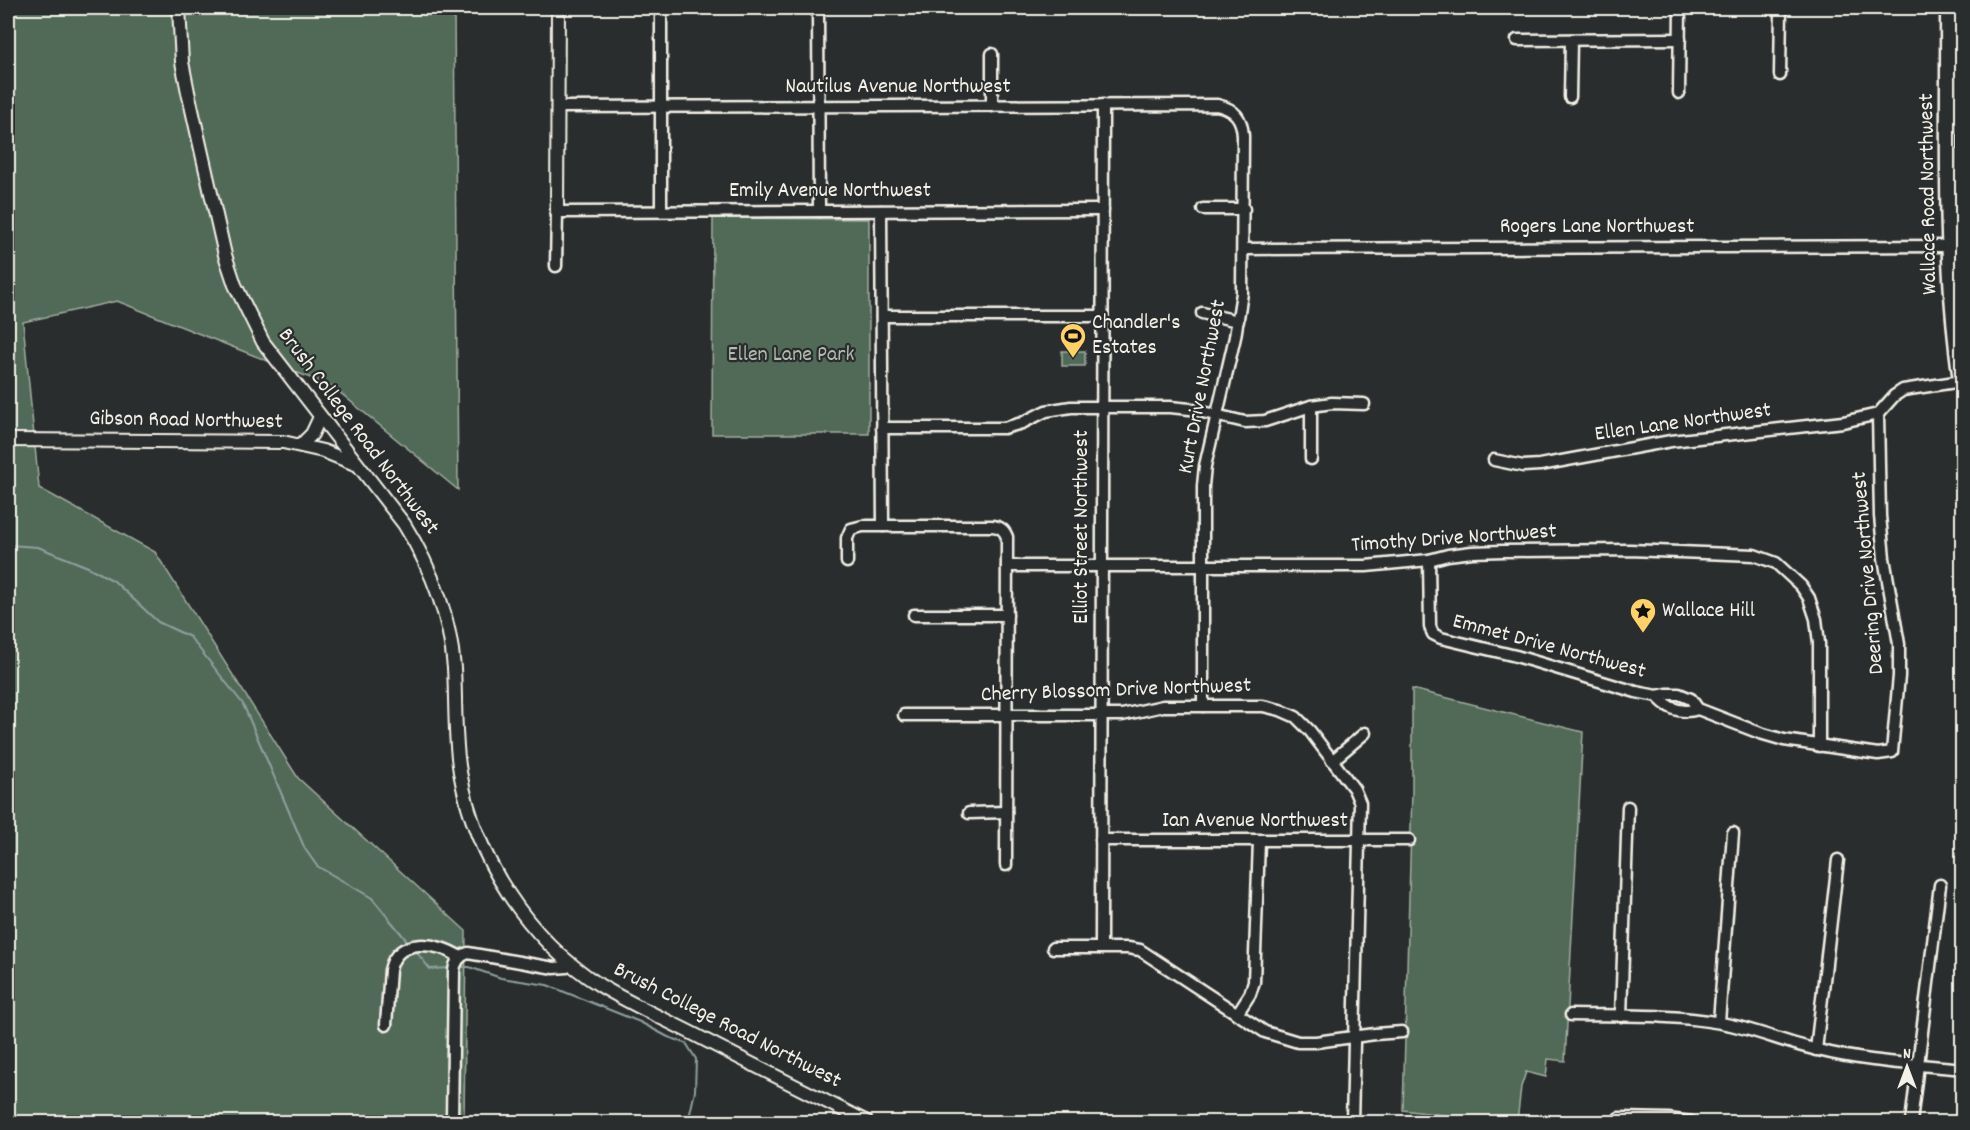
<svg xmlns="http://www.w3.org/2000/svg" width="1970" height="1130" font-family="Dekko,sans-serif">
  <rect width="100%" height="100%" fill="#2a2d2e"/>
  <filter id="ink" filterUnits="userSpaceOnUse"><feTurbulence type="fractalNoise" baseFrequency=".0167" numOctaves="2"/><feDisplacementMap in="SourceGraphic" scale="12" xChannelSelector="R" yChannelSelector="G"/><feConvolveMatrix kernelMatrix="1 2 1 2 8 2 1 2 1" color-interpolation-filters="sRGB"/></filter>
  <g filter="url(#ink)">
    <g fill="#516a59" stroke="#a2aea0" stroke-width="1.5">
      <polygon points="8,8 454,8 458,490 333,387 117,301 23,322 39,488 155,552 298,778 466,931 464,1122 8,1122"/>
      <polygon points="713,218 869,219 869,434 712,434"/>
      <rect x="1062" y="351" width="23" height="15"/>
      <polygon points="1412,689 1583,732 1565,1061 1548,1059 1546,1077 1526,1072 1521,1087 1517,1122 1496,1122 1403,1110 1412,791"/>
    </g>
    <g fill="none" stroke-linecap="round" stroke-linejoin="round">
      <g stroke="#8fa09f" stroke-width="2">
        <polyline points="8,545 38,547 88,567 114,581 158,622 190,637 243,704 305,849 317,866 372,898 408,942"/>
        <polyline points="414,949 430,969 450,968"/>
        <polyline points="458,967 469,967 501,978 547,985 640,1022 668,1037 686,1043 696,1059 695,1091 688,1122"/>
      </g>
      <g stroke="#f4f1e8" stroke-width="15">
        <g id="minor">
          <polyline points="661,8 661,211"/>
          <polyline points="818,8 819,211"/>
          <polyline points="1517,40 1680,39"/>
          <polyline points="992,54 992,106"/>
          <polyline points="1780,75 1781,8"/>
          <polyline points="1679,93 1680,8"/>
          <polyline points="1570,97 1571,40"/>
          <path d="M557,107L1217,105C1235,109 1242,118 1243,136L1242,293L1235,337L1205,466L1203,486V706"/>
          <polyline points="1203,209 1244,209"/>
          <polyline points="881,211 883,526"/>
          <polyline points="1244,249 1951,246"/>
          <polyline points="556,266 557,212 1103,210"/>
          <polyline points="1202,313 1238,321"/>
          <polyline points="882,316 1102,316"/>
          <polyline points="1311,406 1311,459"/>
          <polyline points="882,428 1004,428 1022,423 1046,411 1071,407 1170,407 1190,409 1245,422 1265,421 1311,406 1332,403 1364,404"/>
          <polyline points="1494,460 1523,466 1540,465 1671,441 1843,422 1878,414"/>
          <polyline points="1429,560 1430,627 1433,634 1441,638 1516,656 1636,692 1657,696 1667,694 1679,694 1691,699 1698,709 1760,733 1784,740 1878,754 1892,752 1899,676 1899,644 1884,558 1880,516 1878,414 1894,396 1903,390 1962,381"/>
          <path d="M847,562V538L851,529L863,526H991C999,526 1004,529 1007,537L1006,865"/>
          <polyline points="1007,566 1366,566 1429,560 1448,555 1472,552 1503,551 1630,550 1754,555 1776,563 1801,586 1809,598 1816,619 1819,643 1819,746"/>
          <polyline points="914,615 1007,615"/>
          <path d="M1657,696C1668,709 1682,714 1698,709"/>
          <polyline points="904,715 1122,715 1163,706 1263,706 1280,710 1296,717 1310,731 1354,789 1360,803 1352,1122"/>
          <polyline points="1332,761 1365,733"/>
          <polyline points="969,813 1006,812"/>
          <polyline points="1101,840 1409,840"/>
          <polyline points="1053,948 1128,948 1140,950 1265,1032 1298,1042 1316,1042 1375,1034 1402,1032"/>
          <polyline points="1101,948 1103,105"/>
          <polyline points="1237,1014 1250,994 1254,982 1259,841"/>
          <path d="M1571,1015C1621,1016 1673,1014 1721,1023C1755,1029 1785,1043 1818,1050C1865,1062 1914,1064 1962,1069"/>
          <polyline points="1621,1016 1628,807"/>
          <polyline points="1719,1022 1733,833"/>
          <path d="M386,1025L390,970C397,936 438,942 460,957"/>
          <polyline points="1816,1050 1838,860"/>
          <polyline points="1619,1118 1668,1119 1691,1122"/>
          <path d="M452,1122L454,971C455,962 459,956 468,953L554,968L567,967L570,963"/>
          <polyline points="1911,1122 1940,885"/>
        </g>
      </g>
      <g stroke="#f4f1e8" stroke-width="16">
        <g id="tertiary">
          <path d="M179,8L182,62L188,92L225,255L235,285L263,342L404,524C432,569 450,616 454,668C456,703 454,738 460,772C475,858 527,939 601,986C634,1006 671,1022 705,1040C759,1068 813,1095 867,1122"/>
          <polyline points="557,212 558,8"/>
          <polyline points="8,440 283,442 323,451 355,464"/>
          <polyline points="301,445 312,434 320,417"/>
        </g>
      </g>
      <g stroke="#f4f1e8" stroke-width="21">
        <path id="primary" d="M1949,8C1950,131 1944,257 1962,380"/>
      </g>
      <use href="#minor" stroke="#2a2d2e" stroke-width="10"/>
      <use href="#tertiary" stroke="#2a2d2e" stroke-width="12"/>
      <use href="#primary" stroke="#2a2d2e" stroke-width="16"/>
    </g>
  </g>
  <defs>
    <g id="stadium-pin" transform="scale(1.35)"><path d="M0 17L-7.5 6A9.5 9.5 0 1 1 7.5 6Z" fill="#ffd166" stroke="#2a2d2e"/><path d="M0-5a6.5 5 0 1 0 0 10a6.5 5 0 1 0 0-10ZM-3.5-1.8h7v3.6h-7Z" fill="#111"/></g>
    <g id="sight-pin" transform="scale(1.35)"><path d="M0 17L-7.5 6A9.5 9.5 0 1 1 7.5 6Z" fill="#ffd166" stroke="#2a2d2e"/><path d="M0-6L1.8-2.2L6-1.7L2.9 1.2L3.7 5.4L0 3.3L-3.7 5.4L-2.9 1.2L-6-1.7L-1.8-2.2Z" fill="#111"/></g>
  </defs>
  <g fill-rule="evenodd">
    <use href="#stadium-pin" x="1073" y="336"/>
    <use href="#sight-pin" x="1643" y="611"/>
  </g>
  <g text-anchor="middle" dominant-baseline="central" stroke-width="4.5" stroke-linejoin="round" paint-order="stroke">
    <g font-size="22" fill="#f4f1e8" stroke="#2a2d2e">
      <text x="898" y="87">Nautilus Avenue Northwest</text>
      <text x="830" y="191">Emily Avenue Northwest</text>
      <text transform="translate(1929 194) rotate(-91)">Wallace Road Northwest</text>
      <text x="1597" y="227">Rogers Lane Northwest</text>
      <text transform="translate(1203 387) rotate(-79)">Kurt Drive Northwest</text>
      <text transform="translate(186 421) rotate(1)">Gibson Road Northwest</text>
      <text transform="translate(1683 423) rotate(-8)">Ellen Lane Northwest</text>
      <text transform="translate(358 432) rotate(53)">Brush College Road Northwest</text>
      <text transform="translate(1082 527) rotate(-90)">Elliot Street Northwest</text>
      <text transform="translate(1454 539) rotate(-4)">Timothy Drive Northwest</text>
      <text transform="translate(1869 573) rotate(-95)">Deering Drive Northwest</text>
      <text transform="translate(1549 647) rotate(15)">Emmet Drive Northwest</text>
      <text transform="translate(1116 691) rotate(-2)">Cherry Blossom Drive Northwest</text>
      <text x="1255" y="821">Ian Avenue Northwest</text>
      <text transform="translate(727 1026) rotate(27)">Brush College Road Northwest</text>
    </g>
    <g font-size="22" fill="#f4f1e8" stroke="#2a2d2e" text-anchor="start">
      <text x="1092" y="323">Chandler's<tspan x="1092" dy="25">Estates</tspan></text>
      <text x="1662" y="611">Wallace Hill</text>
    </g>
    <g font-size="22" fill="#b3bbaf" stroke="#2a2d2e">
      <text x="791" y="355">Ellen Lane Park</text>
    </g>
  </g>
  <rect width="1970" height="1130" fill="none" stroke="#2a2d2e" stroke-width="30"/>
  <rect x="15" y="15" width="1940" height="1100" fill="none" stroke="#f4f1e8" stroke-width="2" filter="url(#ink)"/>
  <g transform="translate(1907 1067)" stroke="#2a2d2e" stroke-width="4.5" paint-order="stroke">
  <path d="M0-4.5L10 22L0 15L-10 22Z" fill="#f4f1e8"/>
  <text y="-9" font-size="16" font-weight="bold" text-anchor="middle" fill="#f4f1e8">N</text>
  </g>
</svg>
